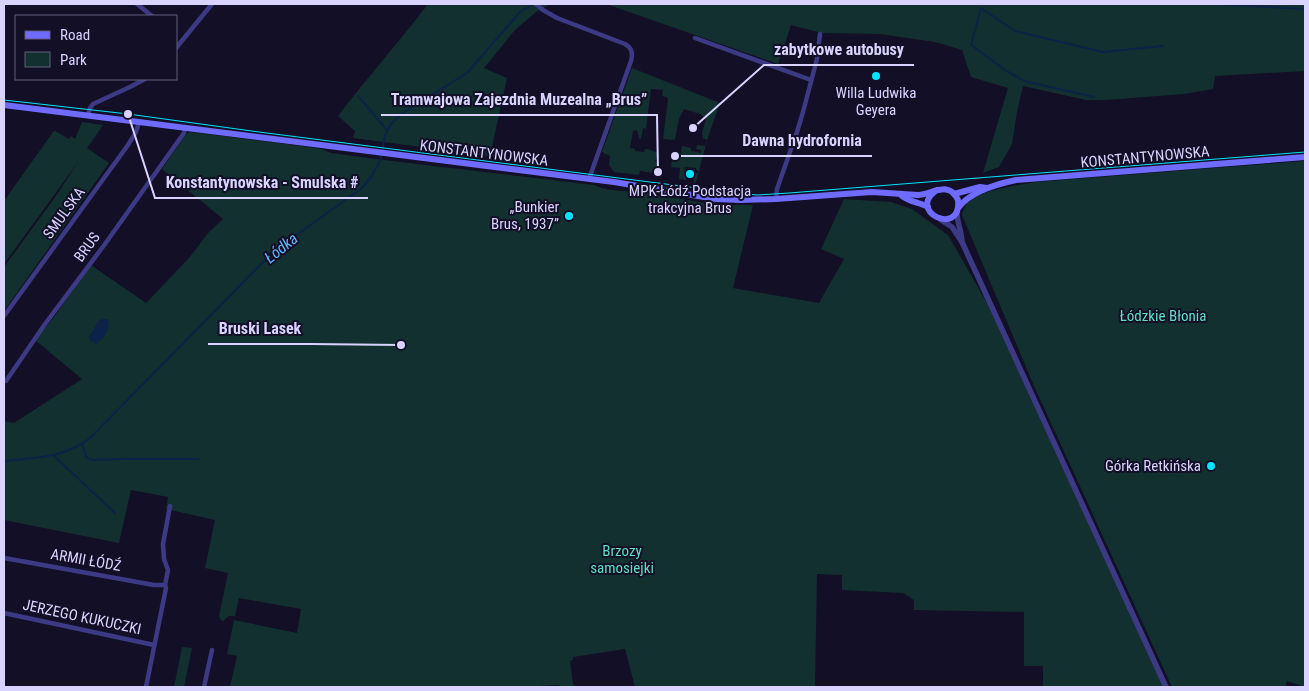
<svg xmlns="http://www.w3.org/2000/svg" width="1309" height="691" font-family="'Roboto Condensed',sans-serif">
  <rect width="100%" height="100%" fill="#130f26"/>
  <g fill="#12302f">
    <path d="M428,4H550L536,12L515,30L484,68L507,78L490,156L353,138L355,131L338,116C367,78 399,42 428,4Z"/>
    <polygon points="606,4 1305,4 1305,71 1215,76 1213,89 1184,94 1106,100 1086,100 1023,86 1017,112 1012,144 999,167 983,173 1008,88 971,77 962,50 935,42 880,34 822,33 791,25 778,64"/>
    <polygon points="632,68 720,103 708,137 696,182 694,182 695,173 698,173 698,170 696,170 696,168 685,167 684,175 687,176 686,180 679,179 680,168 671,167 672,159 677,160 678,152 681,153 682,146 691,148 691,151 701,153 701,150 696,149 697,145 705,146 707,140 703,138 702,133 706,119 700,114 684,109 679,119 675,139 673,140 663,139 668,99 667,97 662,96 663,90 651,89 646,129 643,128 641,139 639,138 637,130 633,131 630,148 635,149 635,151 644,152 645,149 647,149 659,153 659,156 655,161 659,165 658,165 658,167 654,167 653,173 640,171 639,175 614,172 609,165 610,156 602,152"/>
    <polygon points="82,122 103,125 87,148 109,163 4,311 4,267 56,196 78,162 4,264 4,201 53,132 55,131 69,139 71,136 75,139"/>
    <path d="M190,132L302,146L321,149L331,153L384,160L594,185C607,191 621,191 636,191L716,205H753L733,288L819,303L844,259L821,249L844,199L891,202L912,209L948,235L987,303L1164,687H1043V666H1024V612L914,610V600L903,593L842,590V575L817,574L815,687H635L625,649L573,657V660L570,661L573,684L576,687H565L557,685L539,686L538,687H230L237,656L227,654L234,620L297,633L301,609L239,598L235,616H229L223,621L221,620L219,616L228,573L205,568L215,520L166,509L168,497L131,490L119,543L4,520V421L14,423L82,379L35,340L54,317L91,265L146,303L189,258L209,232L223,219L162,169L186,134Z"/>
    <path d="M1305,161V687L1287,681L1285,687H1172L1034,386L962,215C964,209 965,204 970,201C982,190 1019,185 1036,182Z"/>
    <polygon points="182,647 192,648 184,687 174,687"/>
  </g>
  <path fill="#0c2248" d="M103,319H108C111,329 104,338 96,344L91,341L89,337L99,320Z"/>
  <g fill="none" stroke-linecap="round" stroke-linejoin="round">
    <g stroke="#0c2248" stroke-width="2">
      <polyline points="1214,4 1305,9"/>
      <polyline points="358,96 387,130"/>
      <polyline points="1094,97 1024,81 1005,70 971,45 981,8 1015,31 1103,52 1163,46"/>
      <polyline points="82,444 86,457 91,460 122,459 199,459"/>
      <polyline points="53,455 115,513"/>
      <path d="M4,461C36,457 63,459 90,438L273,252L362,188L371,177L380,161L385,135L391,124L401,114L467,73L520,12L534,4"/>
    </g>
    <g stroke="#3d3a85" stroke-width="4.5">
      <polyline points="137,4 152,16"/>
      <path d="M536,4L543,10L557,18L625,44C632,48 633,53 631,61L589,179"/>
      <polyline points="695,38 811,80"/>
      <polyline points="176,48 212,4"/>
      <polyline points="88,116 90,108 93,104 130,87 145,79"/>
      <polyline points="776,199 777,189 797,132 803,112 817,59 820,34"/>
      <polyline points="4,316 128,145 136,132 139,122"/>
      <polyline points="6,381 45,324 105,244 179,140 184,133 185,127"/>
      <polyline points="4,558 154,585 165,585"/>
      <polyline points="4,613 154,645"/>
      <polyline points="146,687 166,588 165,585 168,570 164,559 163,544 170,506"/>
      <polyline points="204,687 212,650"/>
    </g>
    <g stroke="#3d3a85" stroke-width="5.5">
      <path d="M957,210C956,221 962,231 962,242"/>
      <polyline points="941,220 952,227 962,242 1166,687"/>
    </g>
    <g stroke="#6f6bff" stroke-width="6">
      <path d="M4,105L614,182L716,199L740,200L776,199L872,192L918,195C933,194 949,180 958,200C962,238 905,211 937,190"/>
      <path d="M900,194C907,202 919,202 928,207"/>
      <polyline points="954,194 980,187 987,188"/>
      <path d="M959,207C971,191 997,184 1016,180L1305,157"/>
    </g>
    <polyline stroke="#00e5ff" stroke-width="1" points="4,100 128,114 259,132 728,192 757,195 789,193 1305,152"/>
  </g>
  <g fill="#00e5ff" stroke="#130f26" stroke-width="2">
    <circle cx="876" cy="76" r="5"/>
    <circle cx="690" cy="174" r="5"/>
    <circle cx="569" cy="216" r="5"/>
    <circle cx="1211" cy="466" r="5"/>
  </g>
  <g text-anchor="middle" dominant-baseline="central" stroke-width="4" stroke-linejoin="round" paint-order="stroke">
    <g font-size="15" fill="#d9d4ff" stroke="#130f26">
      <text x="876" y="93">Willa Ludwika<tspan x="876" dy="17">Geyera</tspan></text>
      <text x="690" y="191">MPK-Łódź Podstacja<tspan x="690" dy="17">trakcyjna Brus</tspan></text>
      <text x="559" y="207" text-anchor="end">„Bunkier<tspan x="559" dy="17">Brus, 1937”</tspan></text>
      <text x="1201" y="466" text-anchor="end">Górka Retkińska</text>
    </g>
    <g font-size="15" fill="#d9d4ff" stroke="#130f26">
      <text transform="translate(484 153) rotate(7)">KONSTANTYNOWSKA</text>
      <text transform="translate(1145 157) rotate(-5)">KONSTANTYNOWSKA</text>
      <text transform="translate(64 213) rotate(-54)">SMULSKA</text>
      <text transform="translate(87 247) rotate(-54)">BRUS</text>
      <text transform="translate(86 560) rotate(10)">ARMII ŁÓDŹ</text>
      <text transform="translate(82 617) rotate(12)">JERZEGO KUKUCZKI</text>
    </g>
    <g font-size="15" fill="#5fe0c0" stroke="#130f26">
      <text x="1163" y="316">Łódzkie Błonia</text>
      <text x="622" y="551">Brzozy<tspan x="622" dy="17">samosiejki</tspan></text>
    </g>
    <g font-size="16" font-style="italic" fill="#62b6ff" stroke="#130f26">
      <text transform="translate(281 248) rotate(-39)">Łódka</text>
    </g>
  </g>
  <path fill="none" stroke="#d9d4ff" stroke-width="2" d="M693 128L764 65H914M658 172L657 115H381M675 156L732 156H872M128 114L155 198H368M401 345L311 344H208"/>
  <g fill="#d9d4ff" stroke="#130f26" stroke-width="2">
    <circle cx="693" cy="128" r="5"/>
    <circle cx="658" cy="172" r="5"/>
    <circle cx="675" cy="156" r="5"/>
    <circle cx="128" cy="114" r="5"/>
    <circle cx="401" cy="345" r="5"/>
  </g>
  <g font-size="16" text-anchor="middle" font-weight="bold" fill="#d9d4ff" stroke="#130f26" stroke-width="4" stroke-linejoin="round" paint-order="stroke">
    <text x="839" y="55">zabytkowe autobusy</text>
    <text x="519" y="105">Tramwajowa Zajezdnia Muzealna „Brus”</text>
    <text x="802" y="146">Dawna hydrofornia</text>
    <text x="262" y="188">Konstantynowska - Smulska #</text>
    <text x="260" y="334">Bruski Lasek</text>
  </g>
  <rect width="1309" height="691" fill="none" stroke="#d9d4ff" stroke-width="10"/>
  <rect x="15" y="15" width="162" height="65" fill="#130f26" stroke="#625e7d"/>
  <rect x="25" y="31" width="25" height="8" fill="#6f6bff" stroke="#625e7d"/>
  <text x="60" y="40" font-size="15" fill="#d9d4ff">Road</text>
  <rect x="25" y="52" width="25" height="15" fill="#12302f" stroke="#625e7d"/>
  <text x="60" y="65" font-size="15" fill="#d9d4ff">Park</text>
</svg>
